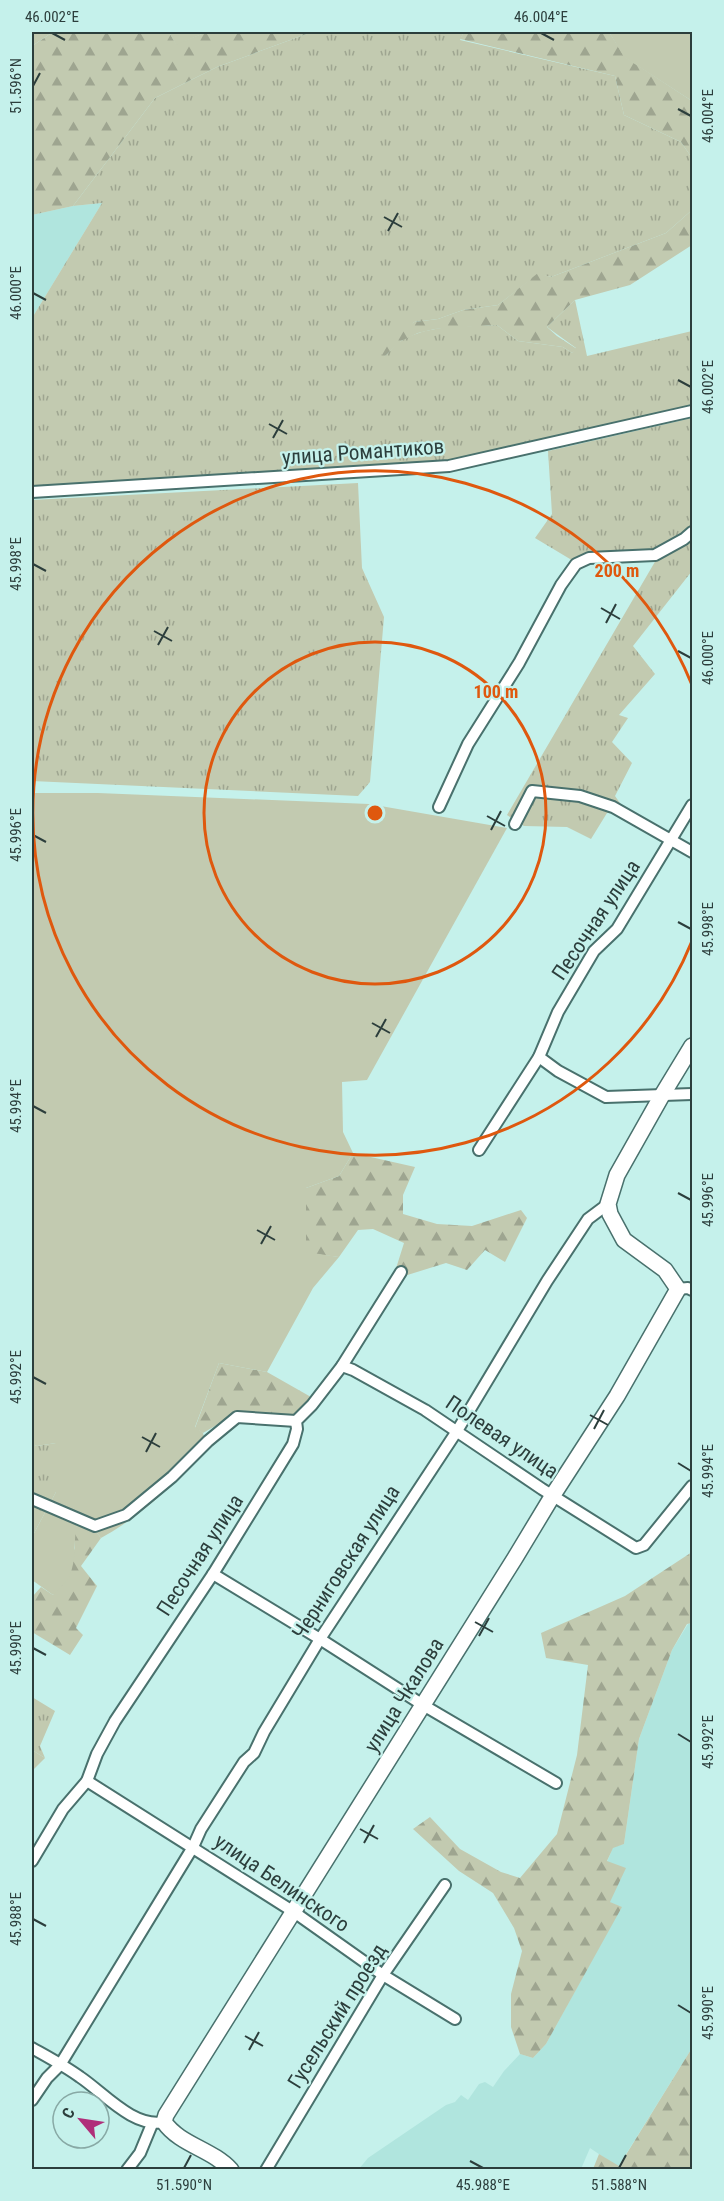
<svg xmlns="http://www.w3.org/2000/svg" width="724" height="2201" font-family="'Roboto Condensed',sans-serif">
  <defs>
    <pattern id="grass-tufts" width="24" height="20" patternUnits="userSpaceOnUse" patternTransform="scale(1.5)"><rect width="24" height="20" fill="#c2cab0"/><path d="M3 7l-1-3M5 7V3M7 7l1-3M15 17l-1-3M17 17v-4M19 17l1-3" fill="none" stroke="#9ea590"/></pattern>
    <pattern id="forest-firs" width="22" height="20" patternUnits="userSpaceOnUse" patternTransform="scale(1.5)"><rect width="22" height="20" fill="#c2cab0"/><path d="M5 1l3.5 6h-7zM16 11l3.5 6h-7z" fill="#9ea590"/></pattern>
  </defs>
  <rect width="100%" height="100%" fill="#c5f1eb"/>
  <g fill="#b0e5de">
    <polygon points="102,203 32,318 32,215 73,206"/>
    <polygon points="692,1623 692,2048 618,2167 590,2148 581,2169 358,2170 368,2158 446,2105 455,2102 461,2095 468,2100 479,2084 485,2082 493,2087 504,2071 520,2054 533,2058 546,2044 621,1907 609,1902 607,1862 613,1847 624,1844 639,1739 672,1650 688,1624"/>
  </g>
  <g fill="url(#grass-tufts)">
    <path d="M312,32H464L460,40L615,76L624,115L681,142L692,158V210L666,233L551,277L538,274L498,305L463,310L438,319L414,322L384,357C390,352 395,344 401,341C428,324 467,327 497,325L518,341L563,347L572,353L576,348L547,327L575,300L587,356L692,331V405L449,461L32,486V318L102,203L73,206L155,98L217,67Z"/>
    <polygon points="692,418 692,526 690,529 692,531 692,571 633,646 655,674 619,715 628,718 612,742 632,763 615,796 622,806 619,813 607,813 591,839 567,827 524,826 507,815 656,560 575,562 535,538 552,514 548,451"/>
    <polygon points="358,483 362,568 384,617 370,782 358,796 32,781 32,500"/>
    <polygon points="56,1443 56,1492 32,1537 32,1444 37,1446"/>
    <polygon points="32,1697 55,1711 40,1746 45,1758 32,1750"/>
  </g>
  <g fill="url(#forest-firs)">
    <polygon points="53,32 169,32 176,44 207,32 312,32 217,67 155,98 73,206 32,215 32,46"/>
    <polygon points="464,32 609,32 625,57 692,101 692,158 681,142 624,115 615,76 460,39"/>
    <polygon points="692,210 692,245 630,285 575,300 547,327 557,336 577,349 572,353 563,347 518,341 497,325 435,329 418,333 401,341 384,357 379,352 386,343 414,322 438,319 463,310 498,305 538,273 551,277 666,233"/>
    <polygon points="353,1153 415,1167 403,1195 403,1214 437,1224 472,1226 521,1210 527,1218 505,1262 485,1250 467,1270 446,1263 401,1277 393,1278 404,1243 373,1229 358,1230 339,1257 306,1253 306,1188 339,1176"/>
    <polygon points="219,1363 267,1372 311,1397 295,1414 287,1416 239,1412 203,1433 195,1428"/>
    <polygon points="77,1524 94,1529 101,1538 81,1566 97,1586 76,1628 83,1635 70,1655 32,1632 32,1597 41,1587 53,1595 75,1548 74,1534"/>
    <polygon points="692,1552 692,1623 687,1624 672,1650 639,1739 624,1844 613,1848 607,1861 626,1868 610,1902 622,1907 546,2044 533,2058 520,2054 511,2027 511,1994 522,1951 514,1928 493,1893 459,1871 413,1829 430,1817 460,1849 501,1872 520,1878 557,1834 577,1755 588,1665 546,1658 541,1633 625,1596"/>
    <polygon points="32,1750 45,1758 32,1771"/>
    <polygon points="692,2048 692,2164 690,2169 593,2169 599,2154 619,2166"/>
  </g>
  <g fill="#c2cab0">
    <polygon points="32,32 53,32 32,46"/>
    <polygon points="169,32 207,32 176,45"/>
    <polygon points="609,32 692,32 692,101 624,57"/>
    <path d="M32,793H98L369,804L507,828L367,1080L342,1082L343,1132L353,1153L339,1176L306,1188V1252L339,1257L313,1288L267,1372L219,1363L195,1427L203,1433L207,1449C174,1484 143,1515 101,1538L94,1529L77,1524C73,1541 77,1561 69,1577C65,1583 58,1590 53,1595L32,1580V1537L56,1492V1443L37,1446L32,1444Z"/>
  </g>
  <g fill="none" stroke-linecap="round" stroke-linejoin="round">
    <g stroke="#49716d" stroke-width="14">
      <g id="street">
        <polyline points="32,492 449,466 692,411"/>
        <polyline points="439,807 468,744 519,663 561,585 576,564 589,558 655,555 684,539 692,532"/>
        <polyline points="515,824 532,791 580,796 613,807 692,852"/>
        <polyline points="539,1057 558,1071 606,1097 692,1094"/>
        <polyline points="479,1150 539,1057 558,1012 594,951 617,929 692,805"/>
        <polyline points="678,1289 688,1288 692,1290"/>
        <polyline points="342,1366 353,1370 425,1410 542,1489 636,1548 644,1545 692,1486"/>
        <polyline points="32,1499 95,1526 126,1515 172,1477 208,1441 237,1417 296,1421"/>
        <polyline points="213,1574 320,1639 423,1705 556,1783"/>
        <polyline points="87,1781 294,1912 383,1975 455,2019"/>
        <polyline points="32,1861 63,1809 87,1781 97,1754 115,1721 213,1574 293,1444 297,1429 296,1421 312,1405 342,1366 401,1272"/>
        <path d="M32,2048C48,2057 65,2066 80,2077C104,2093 133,2128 164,2122"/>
        <polyline points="32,2100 47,2078 60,2065 193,1847 201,1829 244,1762 254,1753 264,1732 320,1639 457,1431 547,1281 588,1219 608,1204"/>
        <polyline points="127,2170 140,2153 152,2124"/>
        <polyline points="266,2170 383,1975 445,1885"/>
      </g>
    </g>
    <g stroke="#49716d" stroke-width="18">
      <path id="secondary" d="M231,2170C212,2149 180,2145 164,2122L166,2115L515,1558L553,1495L617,1396L678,1289L665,1270L624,1240L610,1214L608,1204L617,1175L661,1097L692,1046"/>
    </g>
    <use href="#street" stroke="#fff" stroke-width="10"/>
    <use href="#secondary" stroke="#fff" stroke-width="15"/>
  </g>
  <path fill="none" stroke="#2c3e3c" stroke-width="2" d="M52,33L65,40M541,33L554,40M33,86L40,73M678,109L691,116M384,217L402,227M388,231L398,213M33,293L46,300M678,380L691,387M269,424L287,434M273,438L283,420M33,564L46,571M601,608L620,619M606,623L616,604M154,631L172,641M158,645L168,627M678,651L691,658M487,816L505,826M491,830L501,811M33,835L46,842M678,922L691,929M372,1023L390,1033M376,1037L386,1019M33,1106L46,1113M678,1193L691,1200M257,1230L275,1240M261,1244L271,1226M33,1377L46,1384M590,1415L608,1425M594,1429L604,1410M142,1437L160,1447M146,1452L156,1433M678,1463L691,1471M475,1622L493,1632M479,1636L489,1618M33,1648L46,1655M678,1734L691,1742M360,1829L378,1839M364,1843L374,1825M33,1919L46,1926M678,2005L691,2013M245,2036L263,2046M249,2050L259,2032M470,2161L483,2168M184,2168L191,2155M619,2168L626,2155"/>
  <g fill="none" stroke="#df580e" stroke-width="3">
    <circle cx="375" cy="813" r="171"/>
    <path d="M692 941A342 342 0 1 1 692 685"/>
  </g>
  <g text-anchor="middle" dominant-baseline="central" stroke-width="4.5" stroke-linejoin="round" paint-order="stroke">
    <g font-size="21" fill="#2c3e3c" stroke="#c5f1eb">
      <text transform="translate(363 452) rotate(-4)">улица Романтиков</text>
      <text transform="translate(596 920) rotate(-56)">Песочная улица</text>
      <text transform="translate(502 1437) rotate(34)">Полевая улица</text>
      <text transform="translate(200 1555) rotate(-57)">Песочная улица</text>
      <text transform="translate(346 1562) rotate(-57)">Черниговская улица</text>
      <text transform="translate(404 1695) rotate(-58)">улица Чкалова</text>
      <text transform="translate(282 1883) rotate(34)">улица Белинского</text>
      <text transform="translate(337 2016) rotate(-58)">Гусельский проезд</text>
    </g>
  </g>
  <circle cx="375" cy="813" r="9" fill="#df580e" stroke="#c5f1eb" stroke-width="3"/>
  <g font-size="18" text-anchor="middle" font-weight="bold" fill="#df580e" stroke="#c5f1eb" stroke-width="4.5" stroke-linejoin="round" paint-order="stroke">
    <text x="617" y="577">200 m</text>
    <text x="496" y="698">100 m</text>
  </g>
  <rect width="724" height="2201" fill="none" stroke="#c5f1eb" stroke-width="66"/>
  <g transform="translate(81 2120) rotate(299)"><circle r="28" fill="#c5f1eb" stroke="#88a9a5" stroke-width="1.5"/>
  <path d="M0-4.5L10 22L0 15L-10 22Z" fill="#b02e7a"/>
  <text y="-9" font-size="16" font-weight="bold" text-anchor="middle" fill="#2c3e3c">С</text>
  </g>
  <rect x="33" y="33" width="658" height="2135" fill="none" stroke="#2c3e3c" stroke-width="2"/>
  <g font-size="15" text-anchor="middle" fill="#2c3e3c">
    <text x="52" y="22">46.002°E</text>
    <text x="541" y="22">46.004°E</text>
    <text transform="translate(16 86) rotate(-90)" y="5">51.596°N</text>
    <text transform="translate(708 116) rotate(-90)" y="5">46.004°E</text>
    <text transform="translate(16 293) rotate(-90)" y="5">46.000°E</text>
    <text transform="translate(708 387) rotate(-90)" y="5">46.002°E</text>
    <text transform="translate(16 564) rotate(-90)" y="5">45.998°E</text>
    <text transform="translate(708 658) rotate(-90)" y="5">46.000°E</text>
    <text transform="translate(16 835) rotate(-90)" y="5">45.996°E</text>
    <text transform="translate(708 929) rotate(-90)" y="5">45.998°E</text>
    <text transform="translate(16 1106) rotate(-90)" y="5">45.994°E</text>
    <text transform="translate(708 1200) rotate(-90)" y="5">45.996°E</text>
    <text transform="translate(16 1377) rotate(-90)" y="5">45.992°E</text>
    <text transform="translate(708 1471) rotate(-90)" y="5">45.994°E</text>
    <text transform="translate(16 1648) rotate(-90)" y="5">45.990°E</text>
    <text transform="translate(708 1742) rotate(-90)" y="5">45.992°E</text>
    <text transform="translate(16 1919) rotate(-90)" y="5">45.988°E</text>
    <text transform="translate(708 2013) rotate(-90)" y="5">45.990°E</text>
    <text x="184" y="2190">51.590°N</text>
    <text x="483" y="2190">45.988°E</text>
    <text x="619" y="2190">51.588°N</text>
  </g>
</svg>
